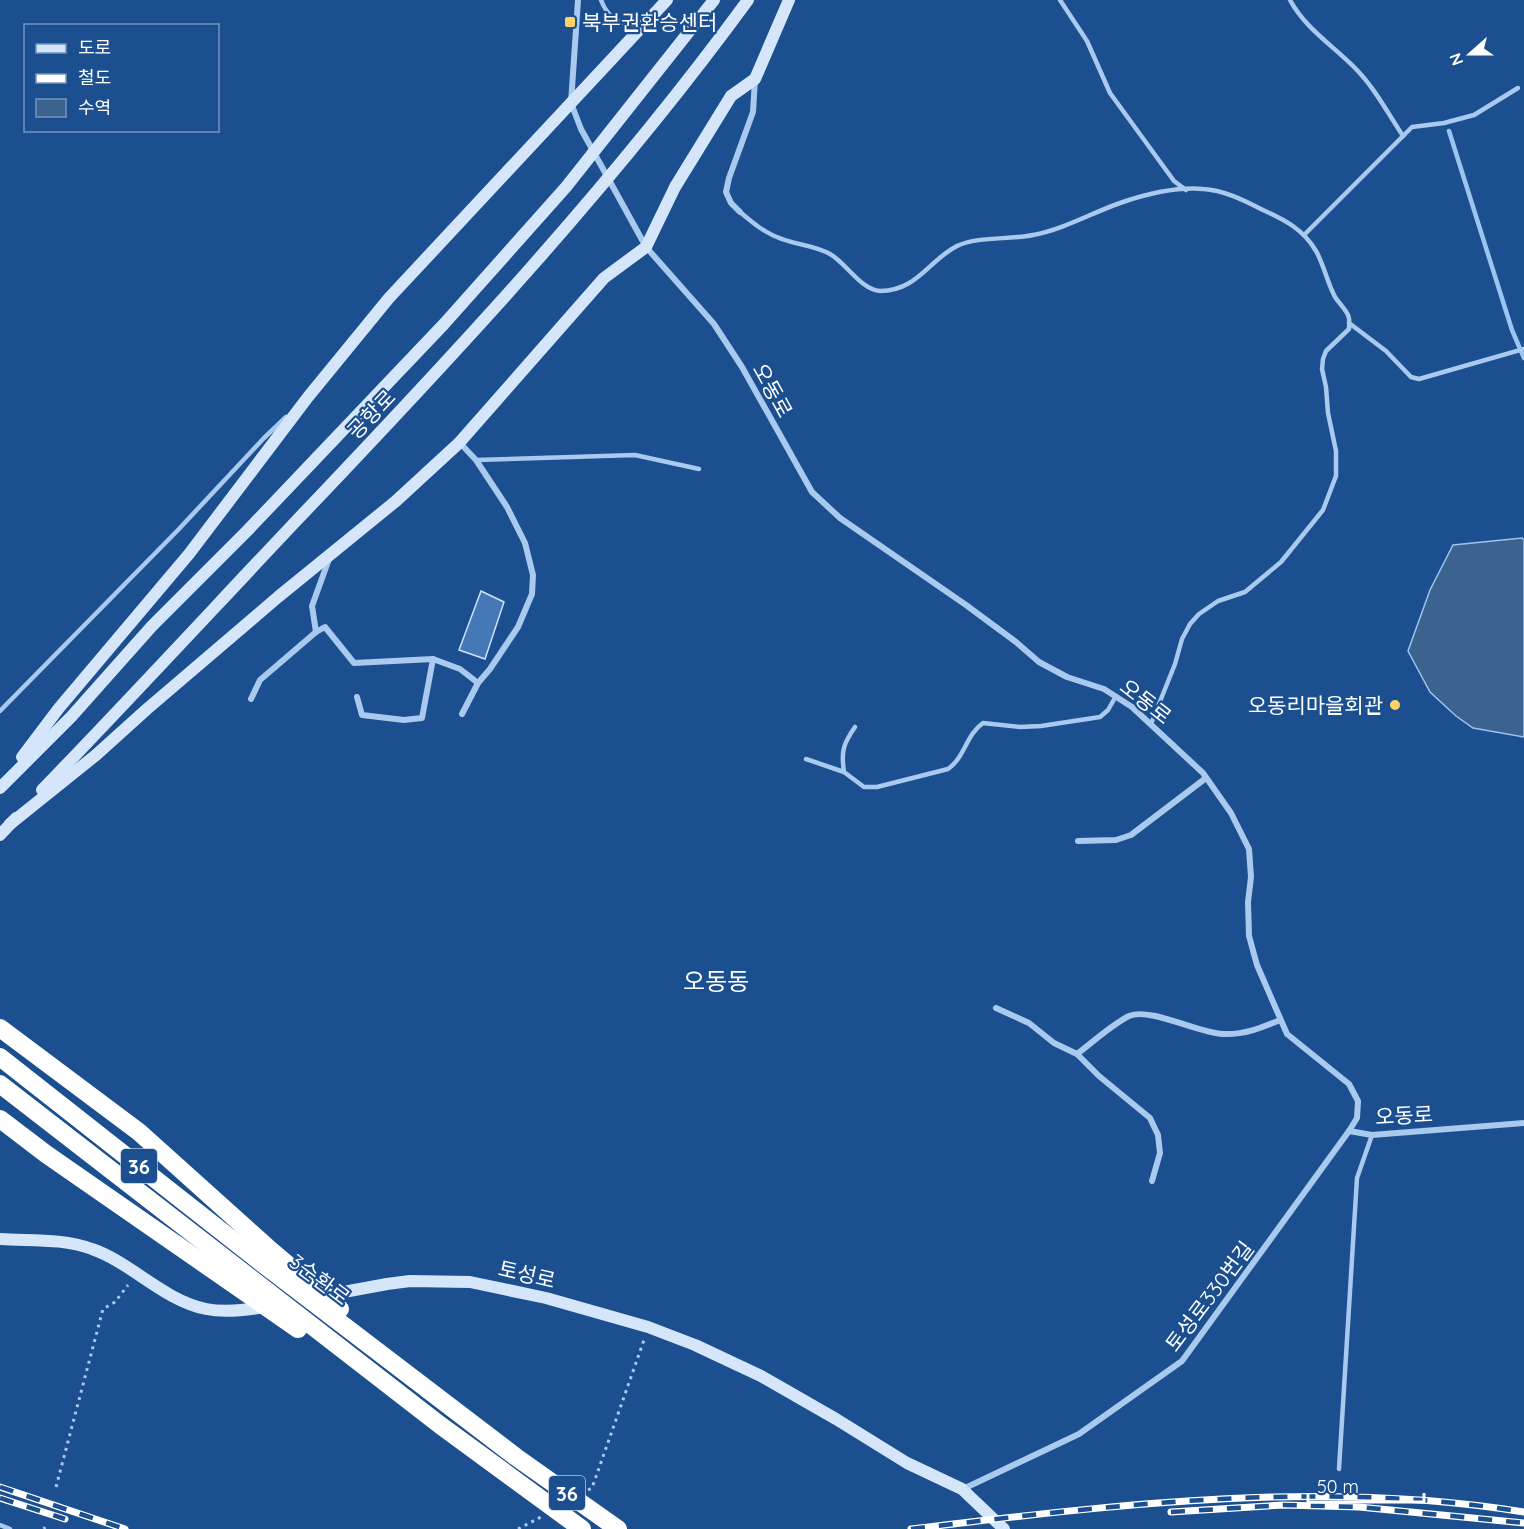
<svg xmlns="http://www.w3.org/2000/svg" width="1524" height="1529" font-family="Quicksand,'Noto Sans KR',sans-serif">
  <rect width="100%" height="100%" fill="#1b4f8f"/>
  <polygon fill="#3c6290" stroke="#9cc4f0" stroke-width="1.5" points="1522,538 1524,540 1524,737 1473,728 1456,716 1430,692 1408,651 1430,590 1453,545"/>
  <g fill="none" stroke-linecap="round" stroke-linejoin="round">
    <polyline stroke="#9cc4f0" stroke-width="4.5" points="1449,131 1512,330 1524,358"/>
  </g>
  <polygon fill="#4478b7" stroke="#cfe3fa" stroke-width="1.5" points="481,591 504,602 485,659 459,650"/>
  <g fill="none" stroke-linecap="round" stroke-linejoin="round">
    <g stroke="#a9c9ee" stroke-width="3" stroke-dasharray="3 4.5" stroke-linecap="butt">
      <polyline points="56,1487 103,1309 115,1302 128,1285"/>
      <polyline points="588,1490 592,1488 644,1340"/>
      <polyline points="44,1529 45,1527"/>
      <polyline points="518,1529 541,1517"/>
    </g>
    <g stroke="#a9c9ee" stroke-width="4.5">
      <path d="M601,0C608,19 620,24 639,25"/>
      <polyline points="1060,0 1087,41 1110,93 1174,181 1186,190"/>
      <path d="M1290,0C1305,28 1332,45 1354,67C1375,88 1387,112 1403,136"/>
      <path d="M740,212C753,223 766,234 782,239C798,245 816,246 830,254C845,262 861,290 880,291C917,291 929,260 957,246C978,236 1010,240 1033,235C1065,229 1093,212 1123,202C1147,194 1178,187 1203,189C1224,190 1245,201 1263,210C1285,220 1303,229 1316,251C1324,265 1327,282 1335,297C1339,303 1345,309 1348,315C1350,319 1349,325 1349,329L1326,351L1323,359L1322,369L1326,387L1328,413L1336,451V476L1323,510L1281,562L1245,592L1218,601L1199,614L1190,624L1182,639L1175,664L1151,724"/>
      <polyline points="1304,235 1412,127 1444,123 1474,115 1518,88"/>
      <polyline points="1349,323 1386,351 1411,377 1419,379 1524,349"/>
      <polyline points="476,460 635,455 699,469"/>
      <polyline points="0,711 178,530 264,438 286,417"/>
      <path d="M855,727C843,744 841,752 844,772L864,787H877L948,769C965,757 966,735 983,723L1020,727L1041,726L1100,717L1108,710L1116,696"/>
      <polyline points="806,759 844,772"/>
      <polyline points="1339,1469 1357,1178 1372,1135"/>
      <polyline points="0,1525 10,1529"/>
    </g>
    <g stroke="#a9c9ee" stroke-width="6">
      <polyline points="578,0 571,103 581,129 646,247 714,324 742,367 812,492 840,518 966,605 1016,642 1039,662 1067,677 1104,689 1132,707 1203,773 1231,813 1249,849 1251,877 1248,902 1249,936 1257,965 1287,1034 1349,1084 1358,1101 1357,1118 1349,1131 1182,1361 1079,1434 963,1489"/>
      <polyline points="740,212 731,203 726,192 729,178 753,112 755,79"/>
      <polyline points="460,443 476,460 507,507 525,543 533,575 532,594 518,627 490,669 478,683 462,714"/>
      <polyline points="329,559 312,606 316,632 325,627 354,663 433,659 460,669 478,683"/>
      <polyline points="357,697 362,715 404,720 422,718 433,659"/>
      <polyline points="251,699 260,680 316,632"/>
      <polyline points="1078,841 1116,840 1131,835 1206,778"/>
      <polyline points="996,1008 1029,1023 1054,1043 1077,1054 1099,1076 1150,1118 1158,1135 1160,1153 1152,1181"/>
      <path d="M1077,1054C1093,1042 1111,1025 1129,1016C1150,1007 1198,1033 1223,1034C1244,1035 1261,1028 1280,1020"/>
      <polyline points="1349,1131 1372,1135 1524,1123"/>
    </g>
    <g stroke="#d6e6fa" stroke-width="12">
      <polyline points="22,757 59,708 189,554 308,397 389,298 667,0"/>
      <polyline points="0,788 71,717 152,626 247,531 444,324 566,187 714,0"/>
      <path d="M42,790C128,701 213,609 298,519C456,353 613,185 748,0"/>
      <polyline points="10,824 96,755 147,709 278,597 396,501 459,443 604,278 646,247 675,187 731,96 755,79 789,0"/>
      <polyline points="0,835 16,818"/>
      <path d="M0,1239C30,1241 63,1238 92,1249C132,1263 163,1300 206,1309C227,1313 249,1310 270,1306"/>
      <polyline points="322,1296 387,1284 410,1281 470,1282 546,1298 648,1327 695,1345 761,1376 836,1419 907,1463 962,1489 1004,1529"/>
    </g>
    <g stroke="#fff" stroke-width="18">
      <polyline points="0,1028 139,1132 267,1247 340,1309"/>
      <polyline points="0,1057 267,1267 516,1457 618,1529"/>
      <polyline points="0,1084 440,1425 582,1529"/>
      <polyline points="0,1119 46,1154 298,1329"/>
    </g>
    <g stroke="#fff" stroke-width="7">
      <g id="rail">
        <polyline points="0,1487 125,1529"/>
        <polyline points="0,1498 65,1519"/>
        <polyline points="1171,1512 1283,1505 1359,1507 1524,1523"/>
        <path d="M911,1529C1114,1505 1321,1479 1524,1512"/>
      </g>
    </g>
    <use href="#rail" stroke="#1b4f8f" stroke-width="4.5" stroke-dasharray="14" stroke-linecap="butt"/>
  </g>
  <g fill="#ffd166" stroke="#1b4f8f" stroke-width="2">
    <rect x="564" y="16" width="12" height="12" rx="3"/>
    <circle cx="1395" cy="705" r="6"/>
  </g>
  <g text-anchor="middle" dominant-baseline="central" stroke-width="4.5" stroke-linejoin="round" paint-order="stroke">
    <g fill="#1b4f8f" stroke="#bbcadd" stroke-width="1.5">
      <rect x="121" y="1149" width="36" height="34" rx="4.5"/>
      <rect x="549" y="1476" width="36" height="34" rx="4.5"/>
    </g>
    <g font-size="20" font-weight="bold" fill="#fff">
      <text x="139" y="1166">36</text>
      <text x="567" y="1493">36</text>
    </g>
    <g font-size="21" fill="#fff" stroke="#1b4f8f" text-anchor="start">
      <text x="582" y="22">북부권환승센터</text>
      <text x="1383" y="705" text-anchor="end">오동리마을회관</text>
    </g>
    <g font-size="21" fill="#fff" stroke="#1b4f8f">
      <text transform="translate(773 390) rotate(61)">오동로</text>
      <text transform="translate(371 414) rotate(-46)">공항로</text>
      <text transform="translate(1146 701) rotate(38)">오동로</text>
      <text transform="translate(1404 1115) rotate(-3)">오동로</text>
      <text transform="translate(527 1274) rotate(13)">토성로</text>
      <text transform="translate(320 1279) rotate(37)">3순환로</text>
      <text transform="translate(1209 1296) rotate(-53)">토성로330번길</text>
    </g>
    <g font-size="24" fill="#fff" stroke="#1b4f8f">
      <text x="716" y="981">오동동</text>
    </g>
  </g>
  <rect x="24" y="24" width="195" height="108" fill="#1b4f8f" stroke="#7695bc" stroke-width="1.5"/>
  <rect x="36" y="44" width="30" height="9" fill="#d6e6fa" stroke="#7695bc" stroke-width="1.5"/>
  <text x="78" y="54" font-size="18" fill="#ffffff">도로</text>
  <rect x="36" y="74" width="30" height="9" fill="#ffffff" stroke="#7695bc" stroke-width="1.5"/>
  <text x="78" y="84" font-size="18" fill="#ffffff">철도</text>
  <rect x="36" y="99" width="30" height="18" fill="#3c6290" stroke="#7695bc" stroke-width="1.5"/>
  <text x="78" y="114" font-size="18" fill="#ffffff">수역</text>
  <g transform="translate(1470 54) rotate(249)" stroke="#1b4f8f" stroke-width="4.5" paint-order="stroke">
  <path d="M0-4.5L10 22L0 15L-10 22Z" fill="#ffffff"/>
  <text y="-9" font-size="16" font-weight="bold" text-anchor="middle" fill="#ffffff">N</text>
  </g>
  <path d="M1308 1493v9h116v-9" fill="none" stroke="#ffffff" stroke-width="3"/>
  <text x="1317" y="1493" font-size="18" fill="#ffffff" stroke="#1b4f8f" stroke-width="4.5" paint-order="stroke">50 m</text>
</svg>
